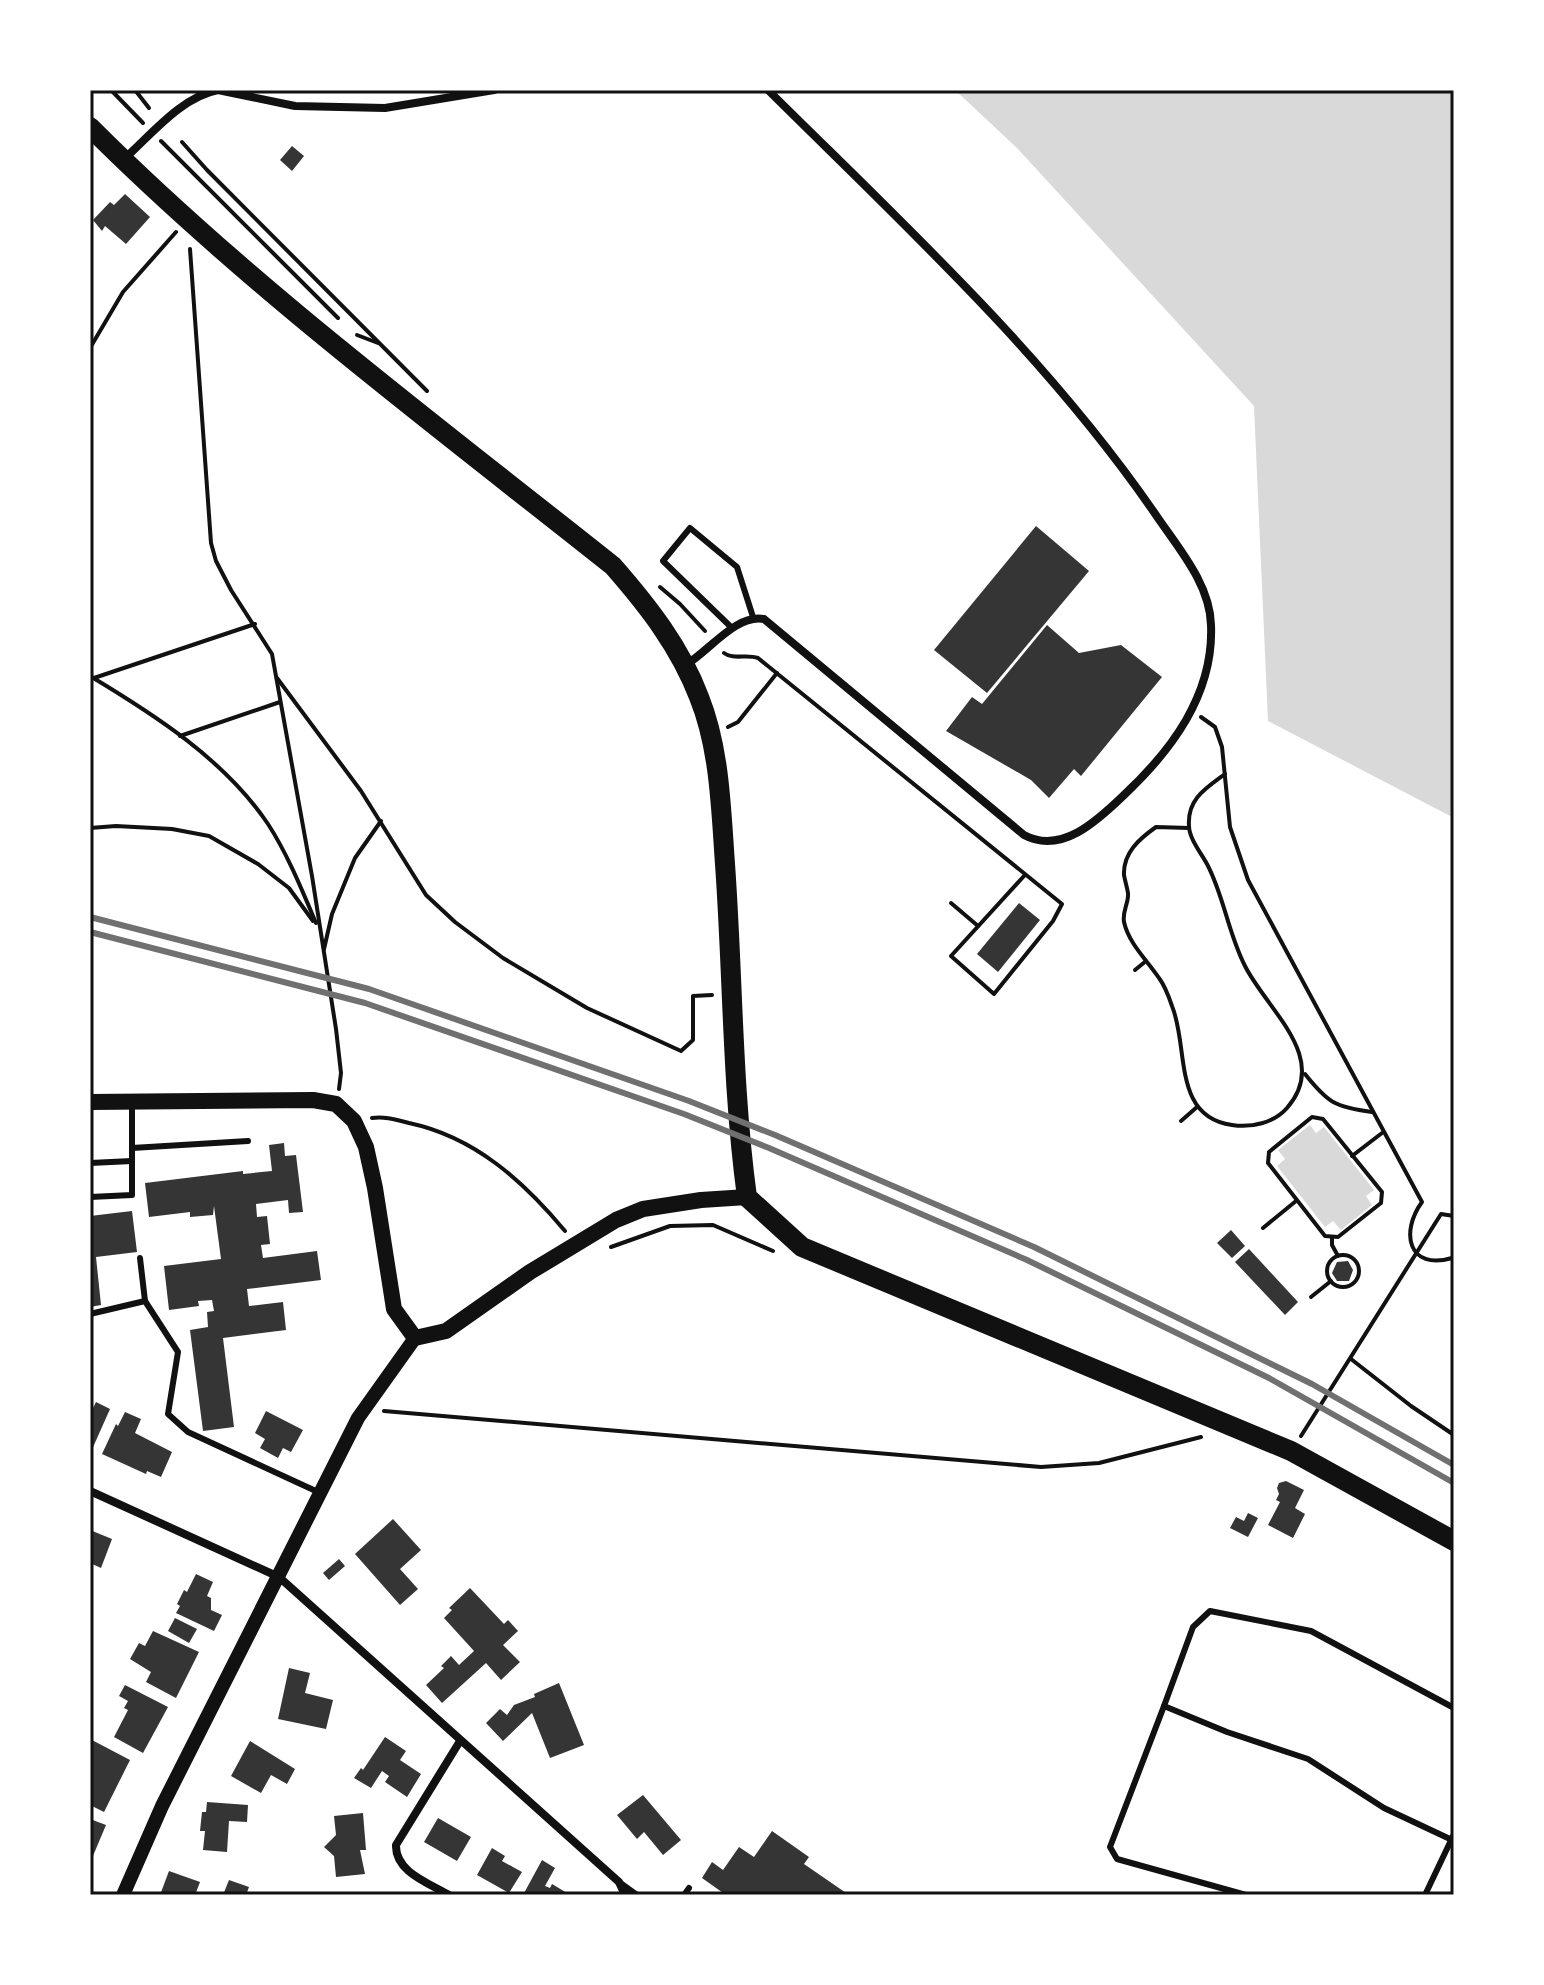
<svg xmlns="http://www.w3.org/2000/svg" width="1544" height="1985" font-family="'Space Grotesk',sans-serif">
  <rect width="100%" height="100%" fill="#fff"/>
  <g fill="#d9d9d9">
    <polygon points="955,90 1454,90 1454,818 1268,721 1254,406 1017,148"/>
    <polygon points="1310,1125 1316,1133 1324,1127 1374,1190 1366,1196 1372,1205 1341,1230 1333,1221 1325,1227 1277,1166 1285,1159 1278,1150"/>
  </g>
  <g fill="#353535">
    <polygon points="292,146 304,156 292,171 280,160"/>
    <polygon points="125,194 150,217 126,244 105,226 102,231 93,220 110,202 114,205"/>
    <polygon points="1036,526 1089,571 987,693 934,650"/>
    <polygon points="1047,625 1079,653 1121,645 1162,677 1081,776 1074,769 1049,798 1031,780 946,731 972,697 982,704"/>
    <polygon points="1019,903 1040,920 998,972 977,954"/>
    <polygon points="284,1143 285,1156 296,1155 303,1212 289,1213 288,1200 256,1204 257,1217 267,1216 270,1244 261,1245 263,1258 317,1251 321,1280 247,1289 249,1306 283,1302 286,1330 223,1338 234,1427 203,1431 190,1330 208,1327 207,1312 214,1311 212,1300 198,1301 199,1306 169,1310 164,1266 221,1259 214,1206 213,1215 190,1217 190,1212 149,1217 145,1183 243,1171 243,1174 272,1171 269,1145"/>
    <polygon points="132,1211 137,1252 96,1257 101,1305 90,1307 90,1216"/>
    <polygon points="1231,1230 1245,1246 1232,1258 1217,1243"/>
    <polygon points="1249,1249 1298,1302 1285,1315 1235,1262"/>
    <polygon points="1348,1261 1353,1270 1349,1281 1337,1281 1332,1273 1337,1262"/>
    <polygon points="96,1402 110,1409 90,1454 90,1414"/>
    <polygon points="266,1411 303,1430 291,1452 283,1448 278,1458 260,1448 265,1439 255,1433"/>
    <polygon points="125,1412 141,1419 135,1433 172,1452 161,1477 147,1471 146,1474 102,1454 116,1424 118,1426"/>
    <polygon points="1286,1481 1304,1490 1295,1508 1305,1514 1293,1538 1268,1525 1280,1502 1276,1500 1279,1494 1277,1488 1279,1483"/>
    <polygon points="1248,1513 1258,1518 1248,1537 1230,1528 1236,1517 1244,1521"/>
    <polygon points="393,1519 421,1550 400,1569 418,1589 400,1605 355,1554"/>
    <polygon points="90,1530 112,1539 101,1568 90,1563"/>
    <polygon points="339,1559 345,1566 329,1580 323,1573"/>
    <polygon points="196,1574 213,1582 207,1596 211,1598 211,1610 222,1615 214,1631 176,1613 180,1606 177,1604 184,1590 187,1592"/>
    <polygon points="470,1588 504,1624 508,1620 518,1631 503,1645 520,1662 501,1680 486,1663 442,1703 426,1685 444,1668 441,1666 451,1656 459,1665 474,1651 444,1618 452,1610 449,1608"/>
    <polygon points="175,1618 197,1629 189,1643 168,1631"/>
    <polygon points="153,1631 199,1652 176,1698 146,1682 151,1672 130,1659 139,1643 145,1646"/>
    <polygon points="289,1668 310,1673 305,1693 333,1700 326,1729 278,1719"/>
    <polygon points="559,1683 584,1745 550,1758 532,1713 503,1741 486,1723 500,1709 507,1715 514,1705 535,1697 534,1694"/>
    <polygon points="125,1685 168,1707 143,1753 114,1737 128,1710 124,1708 128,1701 119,1696"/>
    <polygon points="385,1737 406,1751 400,1760 421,1774 407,1797 385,1782 389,1776 382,1771 371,1788 354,1778 361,1768 363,1770"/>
    <polygon points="90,1739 130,1760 104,1812 90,1805"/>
    <polygon points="250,1741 295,1769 287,1784 271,1775 261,1793 231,1776"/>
    <polygon points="643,1795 681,1840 663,1855 644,1832 637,1839 617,1815"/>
    <polygon points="207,1802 248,1805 247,1822 229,1821 227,1852 203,1850 205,1831 200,1831 202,1812 206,1812"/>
    <polygon points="363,1813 366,1850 360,1850 365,1874 336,1877 334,1856 324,1847 336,1835 334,1816"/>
    <polygon points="438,1818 471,1837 457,1861 424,1842"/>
    <polygon points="90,1819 106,1825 90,1863"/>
    <polygon points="772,1831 809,1857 804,1864 849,1895 726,1895 702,1878 712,1862 723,1870 739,1847 754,1857"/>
    <polygon points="492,1848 505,1856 502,1861 522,1872 509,1893 477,1875"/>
    <polygon points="542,1860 555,1868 545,1886 550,1888 552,1884 567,1893 565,1895 523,1895"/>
    <polygon points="169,1871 200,1882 195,1895 160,1895"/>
    <polygon points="229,1880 249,1887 246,1895 223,1895"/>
  </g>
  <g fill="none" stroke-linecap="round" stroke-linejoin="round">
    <g stroke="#111" stroke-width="4">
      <polyline points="111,90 143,123"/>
      <polyline points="135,90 149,108"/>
      <polyline points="161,141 338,318"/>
      <polyline points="182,142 207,170 427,391"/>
      <polyline points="190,249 211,543 216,561 231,590 272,654 312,876 336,1029 341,1073 339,1089"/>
      <polyline points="357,335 378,343"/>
      <polyline points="90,348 123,292 176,232"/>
      <polyline points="660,587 680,604 705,631"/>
      <path d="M724,653C733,660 747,654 758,658L1062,904L1053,921L994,994L951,956L1024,876"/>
      <path d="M90,676C155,715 225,760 268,824C288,855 302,890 316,923"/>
      <polyline points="94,678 255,624"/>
      <polyline points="277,678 361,791 426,895 455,922 503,958 587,1008 681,1051 693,1040 693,996 712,995"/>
      <path d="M1201,717L1215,727L1222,747L1230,827L1248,880L1422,1202C1400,1232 1408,1271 1452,1258L1454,1261"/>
      <polyline points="728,727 738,722 777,673"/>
      <polyline points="180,736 280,702"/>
      <polyline points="90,828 116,826 172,829 209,836 258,864 289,888 313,921"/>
      <path d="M1189,828L1156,827C1139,839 1123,853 1124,875C1125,881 1127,887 1128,893C1129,903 1122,911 1124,922C1129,944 1147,960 1159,978C1165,986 1169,997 1172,1006C1189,1047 1172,1117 1232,1125C1251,1128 1274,1123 1287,1108C1331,1058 1267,1010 1245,966C1228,933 1224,896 1207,864C1201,853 1189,838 1189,826C1187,799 1206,788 1225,774"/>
      <polyline points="951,903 978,926"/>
      <polyline points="324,949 332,914 355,858 381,821"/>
      <polyline points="1135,970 1146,961"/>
      <path d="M1305,1074C1328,1103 1335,1107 1372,1112"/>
      <polygon points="1312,1117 1323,1119 1382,1192 1381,1203 1338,1237 1325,1236 1268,1163 1269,1152"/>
      <path d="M372,1118C385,1116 397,1120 409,1123C475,1137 523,1181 565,1231"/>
      <polyline points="1181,1121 1197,1107"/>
      <polyline points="1352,1156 1382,1133"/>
      <polyline points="1263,1228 1296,1201"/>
      <polyline points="1332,1238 1332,1245 1338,1256"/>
      <polyline points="611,1247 670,1226 713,1225 773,1251"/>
      <circle cx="1343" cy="1271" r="16"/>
      <polyline points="1311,1297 1331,1281"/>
      <polyline points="1351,1359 1411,1406 1454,1435"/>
      <polyline points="384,1411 1041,1467 1099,1463 1201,1437"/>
      <polyline points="1301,1436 1441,1214 1454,1216"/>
    </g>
    <g stroke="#111" stroke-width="6">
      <polyline points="732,628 663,561 690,528 737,567 753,617"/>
      <polyline points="132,1148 248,1141"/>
      <polyline points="90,1163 132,1161"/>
      <polyline points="90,1197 132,1195 132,1103"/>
      <polyline points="140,1258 145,1301"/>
      <polyline points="90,1314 145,1301 178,1352 168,1414 188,1432 318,1492"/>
      <polyline points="1164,1706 1110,1847 1117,1859 1246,1895"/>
      <polyline points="1450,1839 1384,1808 1308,1759 1227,1732 1164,1706 1193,1627 1210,1611 1311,1631 1454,1708"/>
      <polyline points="619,1882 637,1895"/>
      <polyline points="684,1895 689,1888"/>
      <polyline points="1425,1895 1454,1834"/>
    </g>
    <g stroke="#111" stroke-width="8">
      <polyline points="218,90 295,106 385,108 494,90"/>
      <path d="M124,159C151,135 181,97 218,90"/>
      <path d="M687,664C710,650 736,614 764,619L1024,835C1061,855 1097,821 1123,796C1171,751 1214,695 1211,625C1210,585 1180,550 1158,518C1049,358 905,226 768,90"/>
      <polyline points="90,1491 279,1577 619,1882 625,1895"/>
      <path d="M449,1895C429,1883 395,1872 396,1845L460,1741"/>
    </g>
    <polyline stroke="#111" stroke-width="14" points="123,1895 162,1806 358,1418 415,1338"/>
    <polyline stroke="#111" stroke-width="16" points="90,1102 313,1100 336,1104 354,1121 366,1147 375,1188 394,1309 415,1338 446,1331 530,1272 616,1220 643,1209 701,1200 747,1197"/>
    <path stroke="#111" stroke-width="20" d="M90,127C249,286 437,426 613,566C648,606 680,647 699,697C720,749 721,809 725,864C733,976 732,1087 747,1197L802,1247L1291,1451L1454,1541"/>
    <g stroke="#707070" stroke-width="6">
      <polyline points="90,917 369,989 689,1101 775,1135 1034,1247 1312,1384 1454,1465"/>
      <polyline points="90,932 365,1003 684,1114 769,1148 1027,1260 1269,1378 1454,1483"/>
    </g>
  </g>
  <rect width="1544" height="1985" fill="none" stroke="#ffffff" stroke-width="184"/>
  <rect x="92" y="92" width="1360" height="1801" fill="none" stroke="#111" stroke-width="3"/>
</svg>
